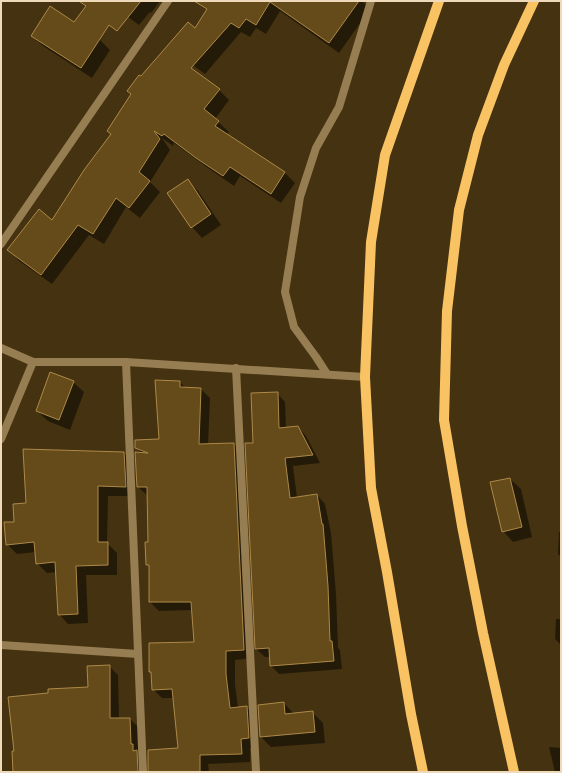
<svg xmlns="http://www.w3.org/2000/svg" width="562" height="773" font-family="Poppins,sans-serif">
  <rect width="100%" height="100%" fill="#453210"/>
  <g fill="#0007">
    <polygon points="106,1 160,1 151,13 150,12 139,25"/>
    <polygon points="213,1 362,1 370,9 339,53 280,11 266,34 256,28 250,37 241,32 205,74 179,55"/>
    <polygon points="32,36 99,39 110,50 92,78 43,46"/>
    <polygon points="219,90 229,100 215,119 229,132 227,134 285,173 295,183 281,203 240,176 234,186 208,168 174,143 173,146 162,138 170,150 150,182 160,192 140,218 126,207 104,244 89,235 52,284 19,261 9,250 53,221 112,135 108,131"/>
    <polygon points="187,181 198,191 221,225 202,238 192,227"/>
    <polygon points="73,382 84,392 70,430 48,421 37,411"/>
    <polygon points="180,382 186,389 201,389 210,398 208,445 234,444 243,454 253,658 235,660 235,684 238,708 247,707 256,716 257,747 250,748 250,762 208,764 209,772 149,772 179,749 174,698 162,698 153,689 153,674 150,672 195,643 193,610 159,611 150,602 150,567 147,564 149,543 148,496 138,487 142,454 136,447 160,440"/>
    <polygon points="277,393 285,402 286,428 298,427 306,436 320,463 293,466 297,498 317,495 325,504 331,533 336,594 338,648 340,650 342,669 279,674 271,666 270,657 265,657 256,649 254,444"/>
    <polygon points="124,453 134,463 135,496 108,496 107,543 117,553 117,575 86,575 88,623 68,624 59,614 57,572 47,573 37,563 36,552 17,554 7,544 15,522 27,503"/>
    <polygon points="510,479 521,489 532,537 513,542 503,531"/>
    <polygon points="559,532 561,532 561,557 558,554"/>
    <polygon points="556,619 561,619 561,645 555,639"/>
    <polygon points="109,666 118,675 119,719 130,719 139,728 146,772 14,772"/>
    <polygon points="284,703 294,714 312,712 323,723 325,743 271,747 261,737"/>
    <polygon points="549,747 561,748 561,772 555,772"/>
  </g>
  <g fill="#654b19" stroke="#ad8949">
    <polygon points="79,1 141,1 117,31 109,25 81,68 31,36 50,6 74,22 86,6"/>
    <polygon points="194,1 359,1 329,43 270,2 256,25 246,19 239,28 231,23 191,68 220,89 204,109 219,121 215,126 285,172 271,194 230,167 223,176 196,158 164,134 162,136 154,131 160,139 139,172 150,181 129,208 116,198 93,234 78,225 41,275 7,250 39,209 52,220 84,170 111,134 107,131 131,94 127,91 139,75 141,76 188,22 195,28 207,9"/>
    <polygon points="188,179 211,214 191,228 167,193"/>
    <polygon points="50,372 74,381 59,420 36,411"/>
    <polygon points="155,380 180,381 180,387 201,388 199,444 234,443 244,650 226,651 226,674 230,708 247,706 249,738 241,739 242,754 200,755 200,772 148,772 148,750 178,748 172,689 152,690 151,672 149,672 149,643 194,642 191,602 149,602 149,565 146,565 145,542 148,542 147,487 137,487 135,452 148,453 135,448 135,440 159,439"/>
    <polygon points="278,392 279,428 298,426 313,455 285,458 290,498 317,494 322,524 323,524 328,586 330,641 332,641 334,661 270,666 269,648 255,649 245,443 253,443 251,393"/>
    <polygon points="23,449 124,452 126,487 98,486 98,542 108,542 108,565 76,566 78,614 58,615 55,562 36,564 34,542 6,545 4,522 14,522 13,504 26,503"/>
    <polygon points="510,478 522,527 502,532 490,482"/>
    <polygon points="110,665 110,718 130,718 131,744 133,744 133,751 137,750 138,772 13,772 12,751 14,751 8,697 48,693 48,689 88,687 87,666"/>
    <polygon points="284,702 285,714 313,711 315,732 260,737 258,705"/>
  </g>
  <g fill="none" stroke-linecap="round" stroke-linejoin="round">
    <g stroke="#977d52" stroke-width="8">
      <polyline points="1,244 168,1"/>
      <polyline points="1,348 33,362 126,362 365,377"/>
      <polyline points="126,362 143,772"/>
      <polyline points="236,368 256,772"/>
      <polyline points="327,374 316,357 294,327 285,292 300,197 316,148 339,107 371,1"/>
      <polyline points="1,439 33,362"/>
      <polyline points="1,645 138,654"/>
    </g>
    <g stroke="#f9c364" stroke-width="10">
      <polyline points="423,772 411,714 387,572 371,488 365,377 371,242 385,155 439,1"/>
      <polyline points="514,772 483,633 462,526 444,420 447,311 459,210 478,135 504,65 534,1"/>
    </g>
  </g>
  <rect width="562" height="773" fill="none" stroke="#eedabb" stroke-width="4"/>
</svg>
